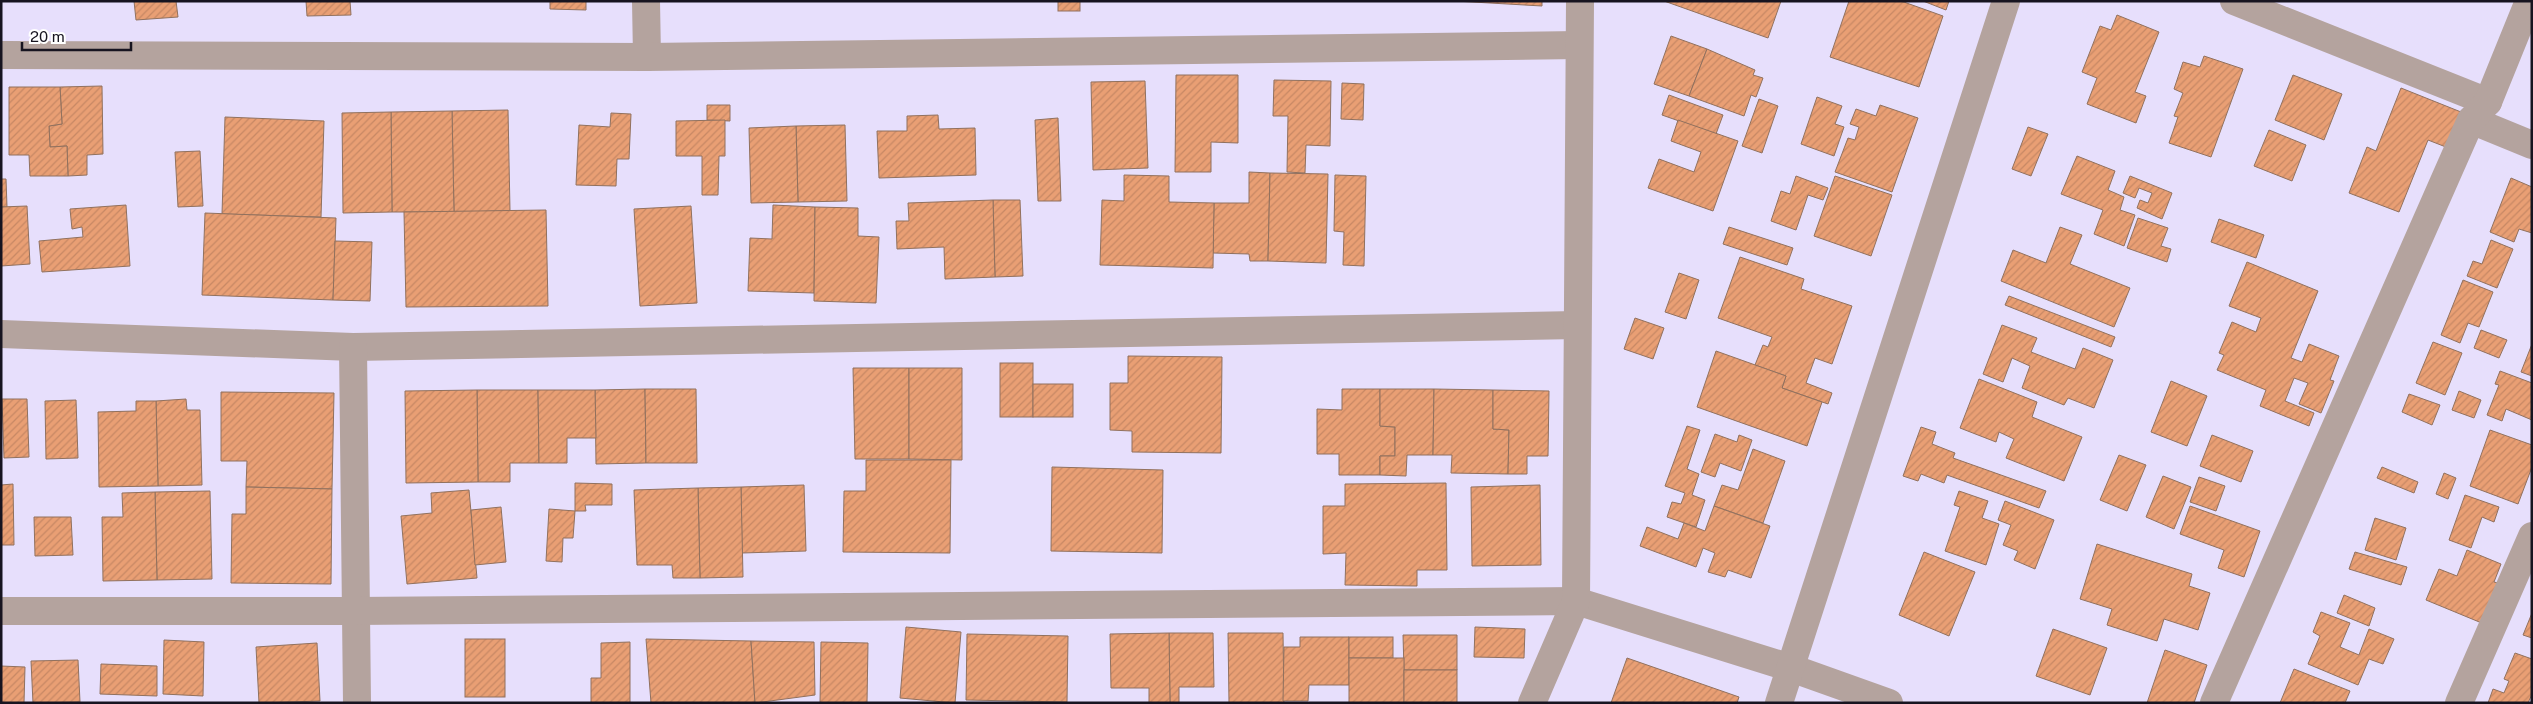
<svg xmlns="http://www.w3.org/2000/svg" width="2533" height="704" font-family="'Public Sans',sans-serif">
  <defs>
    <pattern id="building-hatch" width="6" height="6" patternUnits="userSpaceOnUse" patternTransform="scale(1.25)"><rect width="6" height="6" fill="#e99f74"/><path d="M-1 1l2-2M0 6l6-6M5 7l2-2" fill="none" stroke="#c78864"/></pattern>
  </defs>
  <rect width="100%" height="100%" fill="#e7dffc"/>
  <g fill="url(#building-hatch)" stroke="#91715e">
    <polygon points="134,1 176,1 178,17 136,20"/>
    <polygon points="306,1 350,1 351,15 307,16"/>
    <polygon points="550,1 586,1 586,10 550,9"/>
    <rect x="1058" y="1" width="22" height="10"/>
    <polygon points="1455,1 1542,1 1542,6"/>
    <polygon points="1664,1 1781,1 1768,38"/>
    <polygon points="1849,1 1901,1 1943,16 1919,87 1830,57"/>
    <polygon points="1923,1 1949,1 1946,10"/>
    <polygon points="2117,15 2159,32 2135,92 2146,96 2136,123 2087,104 2097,78 2082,72 2100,26 2111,30"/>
    <polygon points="1671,36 1707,49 1689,96 1654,84"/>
    <polygon points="1707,49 1755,70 1753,75 1763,78 1756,97 1751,95 1744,116 1689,96"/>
    <polygon points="2204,56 2243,69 2211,157 2169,143 2178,117 2174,116 2183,93 2174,89 2183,62 2200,67"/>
    <polygon points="1176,75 1238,75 1238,143 1211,142 1211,172 1175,172"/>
    <polygon points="2293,75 2342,94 2324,140 2275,120"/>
    <polygon points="1274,80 1331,81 1330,146 1306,145 1305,173 1287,172 1288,116 1273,116"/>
    <polygon points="1145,81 1148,168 1093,170 1091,82"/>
    <polygon points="1342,83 1364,84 1363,120 1341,119"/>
    <polygon points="102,86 103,154 87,155 87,175 68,176 67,146 50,147 49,126 62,124 60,87"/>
    <polygon points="9,87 60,87 62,124 49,126 50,147 67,146 68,176 30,176 29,155 9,155"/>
    <polygon points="2401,88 2466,114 2451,149 2428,140 2399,212 2349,193 2367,147 2376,151"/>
    <polygon points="1669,95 1723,115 1716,134 1662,115"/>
    <polygon points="1817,97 1842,106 1835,124 1844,127 1834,156 1801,144"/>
    <polygon points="1759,99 1778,106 1762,153 1742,146"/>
    <polygon points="707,105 730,105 730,121 707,120"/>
    <polygon points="1880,105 1918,118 1892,192 1835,172 1848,138 1855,140 1859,127 1850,124 1856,109 1876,116"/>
    <polygon points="508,110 510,211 454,212 452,111"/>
    <polygon points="452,111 454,212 392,212 391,112"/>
    <polygon points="391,112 392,212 343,213 342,113"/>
    <polygon points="611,113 631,114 629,159 617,159 616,186 576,185 579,125 610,127"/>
    <polygon points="938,115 939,129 975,128 976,175 879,178 877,131 907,131 907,116"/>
    <polygon points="225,117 324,121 321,217 222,214"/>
    <polygon points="1058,118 1061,201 1038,201 1035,120"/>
    <polygon points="725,120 725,156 719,156 718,195 702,195 702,156 676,156 676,121"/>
    <polygon points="1678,120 1738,141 1713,211 1648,188 1659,159 1694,172 1701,152 1671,141"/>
    <polygon points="845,125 847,201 798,202 796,126"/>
    <polygon points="796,126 798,202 751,203 749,128"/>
    <polygon points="2028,127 2048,134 2031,176 2012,169"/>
    <polygon points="2269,130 2306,145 2292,181 2254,166"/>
    <polygon points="200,151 203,206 178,207 175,152"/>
    <polygon points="2077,156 2115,171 2108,190 2124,197 2120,210 2135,215 2124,246 2094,234 2103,210 2061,194"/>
    <polygon points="1249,172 1270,173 1268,261 1250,261 1249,254 1213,253 1214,203 1249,203"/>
    <polygon points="1270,173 1328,174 1326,263 1268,261"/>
    <polygon points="1124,175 1169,176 1169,202 1214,203 1213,268 1100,265 1102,200 1124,201"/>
    <polygon points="1335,175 1366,176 1364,266 1343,265 1344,232 1334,231"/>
    <polygon points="1796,176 1828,188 1823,200 1808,195 1796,230 1771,221 1781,191 1790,194"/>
    <polygon points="1835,176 1892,195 1871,256 1814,236"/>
    <polygon points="2130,176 2172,193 2162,219 2137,208 2140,200 2148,203 2152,193 2139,188 2135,198 2123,193"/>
    <polygon points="2511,178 2532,187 2532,233 2519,229 2514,242 2490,232"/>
    <polygon points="1,179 6,179 7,207 1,207"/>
    <polygon points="993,200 1020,200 1023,276 995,277"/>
    <polygon points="993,200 995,277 945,279 944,247 897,249 896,221 909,221 908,203"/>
    <polygon points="126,205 130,266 42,272 39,241 83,237 82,227 72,229 70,209"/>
    <polygon points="773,205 815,207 814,293 748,291 750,238 772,239"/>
    <polygon points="27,206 30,264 1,266 1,207"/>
    <polygon points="691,206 697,303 640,306 634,209"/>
    <polygon points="815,207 858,208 858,236 879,237 876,303 814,301"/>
    <polygon points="546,210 548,306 406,307 404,212"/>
    <polygon points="205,213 336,218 333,300 202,295"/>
    <polygon points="2138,218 2168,228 2161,246 2171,249 2167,262 2127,248"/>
    <polygon points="2219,219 2264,235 2256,258 2211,242"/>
    <polygon points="1729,227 1793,248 1787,265 1723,244"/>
    <polygon points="2060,227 2082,235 2070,264 2130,288 2114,327 2001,281 2013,250 2046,263"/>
    <polygon points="2491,240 2513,249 2497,288 2467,276 2473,261 2482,264"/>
    <polygon points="335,241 372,242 370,301 333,300"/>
    <polygon points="1740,257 1804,279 1801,289 1852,306 1832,364 1815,358 1806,383 1832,393 1828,404 1782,388 1786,376 1755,365 1763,345 1768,347 1772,337 1718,318"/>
    <polygon points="2247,262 2318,291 2291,358 2302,362 2309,344 2339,356 2330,380 2334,381 2321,413 2299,404 2308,383 2294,378 2285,401 2314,413 2309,426 2260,406 2266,390 2217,370 2224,355 2219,353 2232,322 2256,332 2261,318 2229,306"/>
    <polygon points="1679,273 1699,280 1686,319 1665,312"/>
    <polygon points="2463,280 2493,292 2479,327 2468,323 2460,343 2441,335"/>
    <polygon points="2009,296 2115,337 2111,347 2005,305"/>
    <polygon points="1635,318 1664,328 1653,359 1624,349"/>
    <polygon points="2002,325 2037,338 2031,352 2075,369 2083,348 2113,360 2094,408 2068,398 2064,405 2022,388 2030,366 2012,358 2003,382 1983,374"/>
    <polygon points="2481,330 2507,340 2499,358 2474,348"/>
    <polygon points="2433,342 2462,353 2445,395 2416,383"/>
    <polygon points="2532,344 2532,376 2521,372"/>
    <polygon points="1716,351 1786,376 1782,388 1822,402 1807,446 1697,407"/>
    <polygon points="1128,356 1222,357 1221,453 1132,452 1132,431 1110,430 1110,383 1128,383"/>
    <rect x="1000" y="363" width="33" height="54"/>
    <polygon points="853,368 909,368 909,459 855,459"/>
    <polygon points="909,368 962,368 962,460 909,459"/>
    <polygon points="2500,371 2532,383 2532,420 2506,409 2502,421 2487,415 2499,385 2495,384"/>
    <polygon points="1979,379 2037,402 2032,417 2082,437 2064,481 2006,458 2014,439 1999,432 1996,442 1960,428"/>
    <polygon points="2171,381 2207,396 2187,446 2151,432"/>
    <rect x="1033" y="384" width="40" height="33"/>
    <polygon points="645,389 646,463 596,464 595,390"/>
    <polygon points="645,389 696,389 697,463 646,463"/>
    <polygon points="1342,389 1380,389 1380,426 1395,427 1395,456 1380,456 1380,475 1339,475 1339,454 1317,454 1317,409 1342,410"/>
    <polygon points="1380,389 1434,389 1433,455 1407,455 1406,476 1380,475 1380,456 1395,456 1395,427 1380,426"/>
    <polygon points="1434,389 1493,390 1493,429 1509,430 1508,474 1451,473 1452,455 1433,455"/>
    <polygon points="477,390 538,390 539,463 510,463 510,482 478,482"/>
    <polygon points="477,390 478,482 406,483 405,391"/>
    <polygon points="538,390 595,390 596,438 567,438 567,463 539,463"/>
    <polygon points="1493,390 1549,391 1548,456 1527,456 1527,474 1508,474 1509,430 1493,429"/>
    <polygon points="2459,391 2481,400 2474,418 2452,410"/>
    <polygon points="221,392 334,393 332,489 246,487 247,461 221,461"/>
    <polygon points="2409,394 2440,405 2432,425 2402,412"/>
    <polygon points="2,399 27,399 29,457 4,458"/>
    <polygon points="186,399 187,410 200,410 202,485 158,486 156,401"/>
    <polygon points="76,400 78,458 46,459 45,401"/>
    <polygon points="136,401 156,401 158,486 99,487 98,412 136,411"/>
    <polygon points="1687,426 1700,430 1687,469 1699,474 1692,495 1705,500 1696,527 1667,517 1672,502 1681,504 1685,493 1665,486"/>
    <polygon points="1921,427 1936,432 1932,444 1955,453 1953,458 2046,491 2039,508 1947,475 1944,483 1921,474 1918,481 1903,476"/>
    <polygon points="2490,430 2532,445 2532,467 2518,504 2470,486"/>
    <polygon points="1715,434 1737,442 1739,435 1752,440 1741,471 1720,463 1715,477 1701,472"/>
    <polygon points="2212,435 2253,451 2241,482 2200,466"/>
    <polygon points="1753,449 1785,461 1763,523 1714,506 1722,485 1738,490"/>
    <polygon points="2119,455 2146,465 2127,511 2100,500"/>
    <polygon points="866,460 951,460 950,553 843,552 844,491 866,491"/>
    <polygon points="1052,467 1163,470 1162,553 1051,551"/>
    <polygon points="2382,467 2418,482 2414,493 2377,478"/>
    <polygon points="2444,473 2456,478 2448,499 2436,494"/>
    <polygon points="2163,476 2191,487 2174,529 2146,517"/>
    <polygon points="2199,477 2225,486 2216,511 2190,502"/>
    <polygon points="575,483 612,484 612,505 585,505 586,511 575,511"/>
    <polygon points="1446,483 1447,570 1417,570 1417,586 1345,585 1346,553 1323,554 1323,506 1345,506 1345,484"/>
    <polygon points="13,484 14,545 1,545 1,485"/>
    <polygon points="804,485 806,551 742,553 741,487"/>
    <polygon points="1540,485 1541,565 1472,566 1471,487"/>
    <polygon points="246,487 332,489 331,584 231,583 232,514 246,514"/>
    <polygon points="741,487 743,577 700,578 698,488"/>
    <polygon points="698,488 700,578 673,578 672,565 637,565 634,490"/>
    <polygon points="469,490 477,578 407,584 401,516 432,513 431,493"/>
    <polygon points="210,491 212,579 157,580 155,492"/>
    <polygon points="1959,491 1988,501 1982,518 1999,524 1986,565 1945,551 1960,507 1954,505"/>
    <polygon points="155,492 157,580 103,581 102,517 123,517 122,493"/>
    <polygon points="2465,495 2499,507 2494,522 2482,517 2471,548 2449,540"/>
    <polygon points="2005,501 2054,520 2035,569 2014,560 2018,551 2003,545 2011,525 1998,520"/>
    <polygon points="1714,506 1770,526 1751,578 1728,570 1725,577 1708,572 1715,553 1703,548 1696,567 1640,546 1647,527 1678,539 1684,523 1705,531"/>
    <polygon points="2190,506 2260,531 2244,577 2218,568 2224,550 2180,534"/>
    <polygon points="501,507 506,562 475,565 471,510"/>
    <polygon points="549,509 575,511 573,538 563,538 562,562 546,561"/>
    <polygon points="34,517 71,517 73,555 35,556"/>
    <polygon points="2375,518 2406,528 2396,560 2365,550"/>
    <polygon points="2097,544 2192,574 2189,586 2210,593 2198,630 2164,619 2157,641 2107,625 2112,609 2080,599"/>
    <polygon points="2467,550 2501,564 2494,582 2505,585 2489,626 2426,600 2439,569 2457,576"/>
    <polygon points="1924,552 1975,572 1949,636 1899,615"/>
    <polygon points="2355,552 2407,567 2401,585 2349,569"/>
    <polygon points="2344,595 2375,608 2369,626 2337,613"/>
    <polygon points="2321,612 2350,623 2340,647 2359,655 2369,629 2394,639 2383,664 2369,659 2358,685 2308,664 2320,636 2313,632"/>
    <polygon points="2532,613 2532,638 2523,635"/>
    <polygon points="906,627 961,632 955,703 900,698"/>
    <polygon points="1475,627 1525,629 1524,658 1474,657"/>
    <polygon points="2053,629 2107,648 2090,695 2036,676"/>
    <polygon points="1169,633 1213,633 1214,687 1179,687 1179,703 1170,703"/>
    <polygon points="1169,633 1170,703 1149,703 1149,688 1111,688 1110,634"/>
    <polygon points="1228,633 1283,633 1284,703 1229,703"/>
    <polygon points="967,634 1068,636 1067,702 966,700"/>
    <polygon points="1403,635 1457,635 1457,670 1404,670"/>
    <polygon points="1300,637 1349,637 1349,685 1309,685 1308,701 1283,701 1284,647 1300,647"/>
    <rect x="1349" y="637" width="44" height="21"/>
    <rect x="465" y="639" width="40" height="58"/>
    <polygon points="646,639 751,641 755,703 651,703"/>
    <polygon points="164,640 204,642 203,696 163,694"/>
    <polygon points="751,641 814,642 815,695 755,703"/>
    <polygon points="630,642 630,703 591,703 591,678 601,678 601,643"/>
    <polygon points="821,642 868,643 867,703 820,703"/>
    <polygon points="317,643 320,701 259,703 256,647"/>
    <polygon points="2165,650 2207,665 2194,703 2147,703"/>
    <polygon points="2515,653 2532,659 2532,694 2528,703 2488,703 2493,689 2504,693 2509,681 2504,679"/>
    <rect x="1349" y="658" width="55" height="45"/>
    <polygon points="1627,658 1739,697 1737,703 1611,703"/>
    <polygon points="78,660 80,702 33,703 31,661"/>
    <polygon points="101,664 157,666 157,696 100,694"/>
    <polygon points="1,666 25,667 24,703 1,703"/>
    <polygon points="2294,669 2350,691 2345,703 2280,703"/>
    <rect x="1404" y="670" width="53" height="33"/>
  </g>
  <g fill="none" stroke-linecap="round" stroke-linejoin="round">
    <g stroke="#b4a39e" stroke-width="28">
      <polyline points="646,1 647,57"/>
      <polyline points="2234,1 2488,102"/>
      <polyline points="1,55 647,57 1579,45"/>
      <polyline points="2471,120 2532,145"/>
      <polyline points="1,334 353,347 1577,325"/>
      <polyline points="353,347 357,703"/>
      <polyline points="1,611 355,611 1576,601 1791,668 1889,703"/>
      <polyline points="1532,703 1576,601 1580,1"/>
      <polyline points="1779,703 2006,1"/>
      <polyline points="2214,703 2471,120 2488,102 2529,1"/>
      <polyline points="2459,703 2532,536"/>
    </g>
  </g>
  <rect width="2533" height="704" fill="none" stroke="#171420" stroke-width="5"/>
  <path d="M22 42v8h109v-8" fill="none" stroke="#171420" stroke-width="2.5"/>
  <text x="30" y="42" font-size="15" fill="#171420" stroke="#ffffff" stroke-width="4" paint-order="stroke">20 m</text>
</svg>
